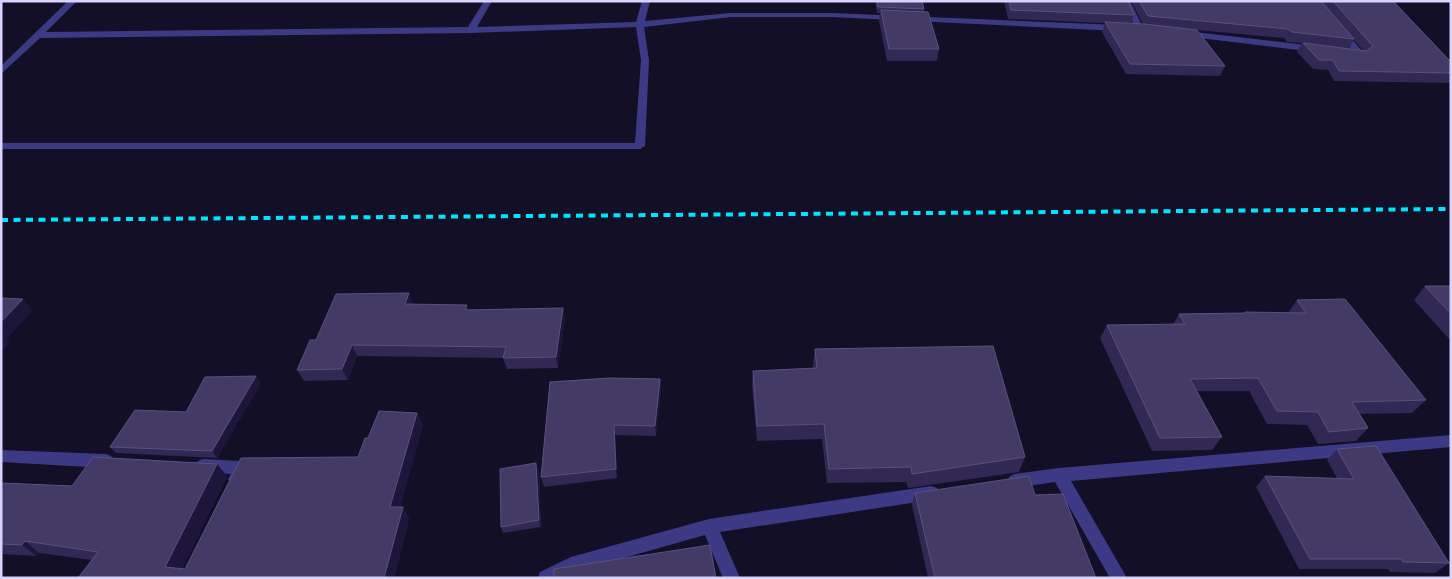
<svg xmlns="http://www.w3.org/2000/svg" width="1452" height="579" font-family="Figtree,sans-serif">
  <rect width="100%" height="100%" fill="#130f26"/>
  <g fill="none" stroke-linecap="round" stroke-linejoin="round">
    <g fill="#3d3a85" fill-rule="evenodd">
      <polygon points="68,1 77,1 46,32 468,27 484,1 492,1 477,27 636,22 642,1 650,1 645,21 731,13 831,13 1119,25 1123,28 1119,31 831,17 731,17 644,27 649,60 645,146 640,149 1,149 1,143 635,143 641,60 636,27 471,33 40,38 1,74 1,66"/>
      <polygon points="1122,1 1130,1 1144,29 1143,31 1137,31"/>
      <polygon points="1337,29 1343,29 1364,53 1364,57 1349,56 1349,52 1353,51 1337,33"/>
      <polygon points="1186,31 1315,46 1319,49 1315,52 1183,36 1183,32"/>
      <polygon points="1451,435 1451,447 1071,481 1127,578 1110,578 1055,482 1015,488 1010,486 1007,481 1010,476 1015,474 1059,468"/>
      <polygon points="1,450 106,454 111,456 114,461 111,466 106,468 1,462"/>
      <polygon points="203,459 241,461 246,463 249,468 241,484 236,486 231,484 228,479 231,474 198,471 195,466 198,461"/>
      <polygon points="931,486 937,488 939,493 937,498 931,500 720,532 740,578 723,578 705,535 574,572 563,578 538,578 540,572 571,557 709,519"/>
    </g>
    <polyline stroke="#00e5ff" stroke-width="4" stroke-dasharray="7 5.5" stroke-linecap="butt" points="1,220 1451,209"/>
  </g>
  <g fill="#312854" fill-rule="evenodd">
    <polygon points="875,1 922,1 924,9 924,12 939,49 937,61 887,61 879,21 880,13 877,13"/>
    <path d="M1004,1H1128L1134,15L1131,23L1143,24L1131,1H1393L1451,62V83L1334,81L1328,70L1313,69L1297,52L1302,43L1287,42L1284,38L1197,30L1225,66L1220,76L1126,74L1102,32L1105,23L1008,19ZM1354,40L1363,50L1349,48Z"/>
    <polygon points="1425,286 1451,286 1451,341 1414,300"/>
    <polygon points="1297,300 1426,400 1412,413 1359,414 1368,428 1356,441 1318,444 1307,425 1267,424 1249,391 1197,391 1222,437 1212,450 1152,451 1100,338 1107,325 1173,324 1179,314 1244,313 1245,312 1288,313"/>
    <polygon points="413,304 413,305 467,305 468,310 563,308 565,319 558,368 507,369 503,358 357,356 348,380 304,381 297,370 316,340"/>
    <polygon points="815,349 1025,457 1019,472 908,488 906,482 827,483 822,439 757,441 752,386 753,371 813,369 813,364"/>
    <polygon points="660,379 661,389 656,436 615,435 617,478 544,487 541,477"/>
    <polygon points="261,383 217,458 116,453 110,447 186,412"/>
    <polygon points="417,413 423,425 400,507 403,507 409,519 394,578 78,578 92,560 39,553 36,556 1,554 1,483 72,486 217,464 227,476 182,569 185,569 358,457"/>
    <polygon points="1337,449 1449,563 1435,573 1390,572 1388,569 1299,569 1256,487 1265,476 1337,478 1327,460"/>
    <polygon points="539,470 541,527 503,533 501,527"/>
    <polygon points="915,493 1035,495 1096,578 928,578 912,505"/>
  </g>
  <g fill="#1d163a">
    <polygon points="409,293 413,304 410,315 405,304"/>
    <polygon points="23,299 33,310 7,339 10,342 1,352 1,322"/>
    <polygon points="563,308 565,319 558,368 556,357"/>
    <polygon points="352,345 357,356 348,380 342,369"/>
    <polygon points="256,376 261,383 217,458 212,451"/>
    <polygon points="660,379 661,389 656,436 655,426"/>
    <polygon points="417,413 423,425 397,519 390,507"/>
    <polygon points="614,425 615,435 617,478 616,469"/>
    <polygon points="536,463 539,470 541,527 539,520"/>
    <polygon points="217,464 227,476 178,578 165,567"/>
    <polygon points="403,507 409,519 394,578 384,578"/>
    <polygon points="25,541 39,553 36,556 22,545"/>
  </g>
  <g fill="#433a66" stroke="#5a527e">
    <polygon points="877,1 922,1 924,9 878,7"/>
    <polygon points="1009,1 1128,1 1134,15 1011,10"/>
    <polygon points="1139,1 1321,1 1354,39 1292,32 1288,29 1148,16"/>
    <polygon points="1333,1 1393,1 1451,62 1451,73 1339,71 1333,60 1319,60 1303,43 1366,51 1373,46"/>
    <polygon points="881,10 928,12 939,49 889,49"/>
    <polygon points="1105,22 1144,24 1197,30 1225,66 1130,64"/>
    <polygon points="1425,286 1451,286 1451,314"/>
    <polygon points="409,293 405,304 467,305 465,310 563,308 556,357 503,358 506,347 352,345 342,369 297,370 310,340 316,340 336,294"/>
    <polygon points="1,298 23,299 1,322"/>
    <polygon points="1345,299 1426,400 1352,402 1368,428 1329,432 1318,412 1277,411 1258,378 1190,379 1222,437 1160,438 1107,325 1185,324 1179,314 1246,313 1245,312 1306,313 1297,300"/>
    <polygon points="993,346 1025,457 912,474 911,467 829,469 824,424 757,426 753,371 817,368 815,349"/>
    <polygon points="256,376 212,451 110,447 135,410 186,412 205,377"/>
    <polygon points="610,378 660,379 655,426 614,425 616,469 541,477 550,382"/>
    <polygon points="379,411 417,413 390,507 403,507 384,578 78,578 98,552 25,541 22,545 1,544 1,483 72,486 93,457 217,464 165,567 185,569 241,458 358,457 365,438 368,438"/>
    <polygon points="1376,446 1449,563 1403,562 1401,559 1310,559 1265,476 1354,479 1337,449"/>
    <polygon points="536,463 539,520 501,527 500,469"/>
    <polygon points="1029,476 1035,495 1063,494 1096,578 935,578 915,493"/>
    <polygon points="710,545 716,578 554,578 554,569"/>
  </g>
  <rect width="1452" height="579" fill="none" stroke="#d9d4ff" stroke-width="5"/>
</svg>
